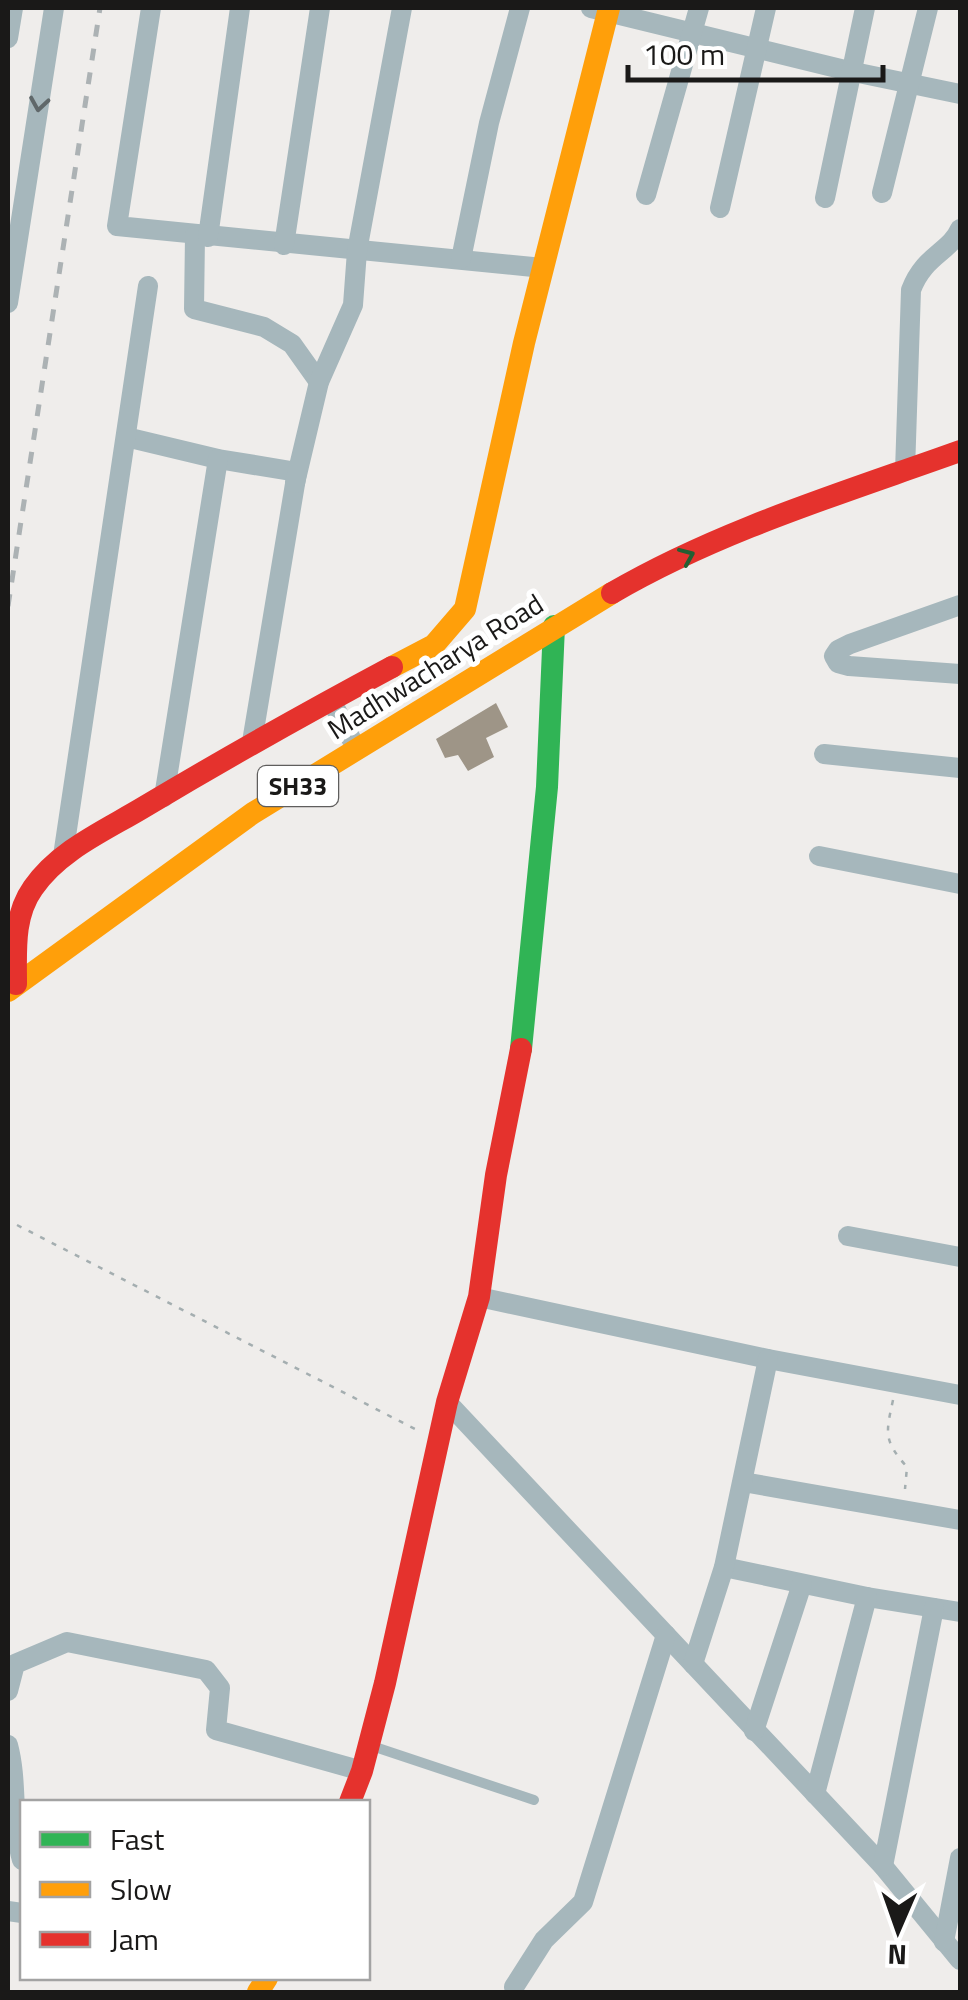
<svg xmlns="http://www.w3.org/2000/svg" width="968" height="2000" font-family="'Titillium Web',sans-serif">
  <rect width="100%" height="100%" fill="#efedeb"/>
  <polygon fill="#9e9587" points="496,703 508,727 486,738 494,757 468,771 458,755 445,758 436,739"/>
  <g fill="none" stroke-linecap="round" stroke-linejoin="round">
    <g stroke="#a4aeb0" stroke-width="2.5" stroke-dasharray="5 8" stroke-linecap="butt">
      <polyline points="17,1225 415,1429"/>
      <path d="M893,1400C886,1433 883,1440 907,1467L905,1489"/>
    </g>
    <polyline stroke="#a6b7bc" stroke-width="10" points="369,1745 534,1800"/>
    <g stroke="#a6b7bc" stroke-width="20">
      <polyline points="151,8 117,226 543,268"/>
      <polyline points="591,8 849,71 960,94"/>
      <polyline points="8,38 13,8"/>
      <polyline points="882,193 928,8"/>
      <polyline points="646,195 699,8"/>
      <polyline points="825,198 865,8"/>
      <polyline points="720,208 766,8"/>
      <polyline points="195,236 194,309 264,327 292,344 319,382"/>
      <polyline points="208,237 240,8"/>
      <polyline points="284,245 320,8"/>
      <polyline points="461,259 489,123 520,8"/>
      <polyline points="8,303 54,8"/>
      <polyline points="126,437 218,459 297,472 252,742"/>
      <path d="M905,471L911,290C924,255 950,252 960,229"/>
      <polyline points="295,483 319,382 353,305 357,251 402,8"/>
      <polyline points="960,605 850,644 838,650 834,656 838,663 849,666 960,674"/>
      <polyline points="331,700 357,750"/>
      <polyline points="824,754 960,768"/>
      <polyline points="164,797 218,459"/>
      <polyline points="63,856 148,286"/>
      <polyline points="819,856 960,884"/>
      <polyline points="848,1236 960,1257"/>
      <polyline points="479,1297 768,1359 960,1395"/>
      <polyline points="447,1402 883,1866 960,1960"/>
      <polyline points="743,1482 960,1520"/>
      <polyline points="724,1567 867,1597 960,1612"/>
      <polyline points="693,1664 724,1567 768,1359"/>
      <polyline points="8,1691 15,1664 67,1642 206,1670 220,1688 216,1730 362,1771"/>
      <polyline points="754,1731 802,1584"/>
      <path d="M8,1745C18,1782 11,1822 22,1860"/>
      <polyline points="815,1794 867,1597"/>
      <polyline points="883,1866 934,1608"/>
      <polyline points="8,1911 22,1913"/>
      <polyline points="944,1942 960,1858"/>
      <polyline points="514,1987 544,1940 583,1902 666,1635"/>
    </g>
    <polyline stroke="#30b455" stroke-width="22" points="521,1049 547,787 554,626"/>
    <g stroke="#ff9f0a" stroke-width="22">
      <polyline points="392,667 434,645 465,609 524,343 609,8"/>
      <polyline points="8,991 253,813 612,593"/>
      <polyline points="258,1992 267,1978"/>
    </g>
    <g stroke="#e5322d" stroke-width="22">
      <path d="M612,593C720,530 843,493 960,451"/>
      <path d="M16,984C16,951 13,916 33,888C59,850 106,830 144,807C226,758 308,712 392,667"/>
      <polyline points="350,1802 362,1771 385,1683 447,1402 479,1297 496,1175 521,1049"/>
    </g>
    <polyline stroke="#acb2b4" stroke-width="5" stroke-dasharray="12 12" stroke-linecap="butt" points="8,606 100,8"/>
  </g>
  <defs><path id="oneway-chevron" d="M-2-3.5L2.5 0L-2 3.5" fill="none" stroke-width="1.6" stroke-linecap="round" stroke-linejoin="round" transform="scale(2.5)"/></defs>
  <use stroke="#60686a" href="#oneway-chevron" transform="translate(39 104) rotate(99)"/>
  <use stroke="#245f33" href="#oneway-chevron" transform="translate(687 556) rotate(-23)"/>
  <g text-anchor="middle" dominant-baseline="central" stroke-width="10" stroke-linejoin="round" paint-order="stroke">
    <rect fill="#fff" stroke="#5f5e5d" stroke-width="2.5" x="258" y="766" width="80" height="40" rx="8"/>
    <g font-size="25" font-weight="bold" fill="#1a1918">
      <text x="298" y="786">SH33</text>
    </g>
    <g font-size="28" fill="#1a1918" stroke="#fff">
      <text transform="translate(435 666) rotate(-32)">Madhwacharya Road</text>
    </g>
  </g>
  <rect width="968" height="2000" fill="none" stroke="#1a1918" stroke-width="20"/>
  <rect x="20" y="1800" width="350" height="180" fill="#ffffff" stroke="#a3a3a3" stroke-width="2.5"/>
  <rect x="40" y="1832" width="50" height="15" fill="#30b455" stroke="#a3a3a3" stroke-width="2.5"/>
  <text x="110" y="1850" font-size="30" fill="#1a1918">Fast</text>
  <rect x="40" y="1882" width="50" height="15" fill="#ff9f0a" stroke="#a3a3a3" stroke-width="2.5"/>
  <text x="110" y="1900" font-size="30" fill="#1a1918">Slow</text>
  <rect x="40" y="1932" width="50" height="15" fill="#e5322d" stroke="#a3a3a3" stroke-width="2.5"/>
  <text x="110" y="1950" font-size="30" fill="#1a1918">Jam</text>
  <g transform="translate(898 1930) rotate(182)" stroke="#ffffff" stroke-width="8" paint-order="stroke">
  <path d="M0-8L18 38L0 25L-18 38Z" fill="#1a1918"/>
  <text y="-15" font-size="28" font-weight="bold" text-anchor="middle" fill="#1a1918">N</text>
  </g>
  <path d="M628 65v15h255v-15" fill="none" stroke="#1a1918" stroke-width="5"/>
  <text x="643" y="65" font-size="30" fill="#1a1918" stroke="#ffffff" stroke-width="8" paint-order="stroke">100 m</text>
</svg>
